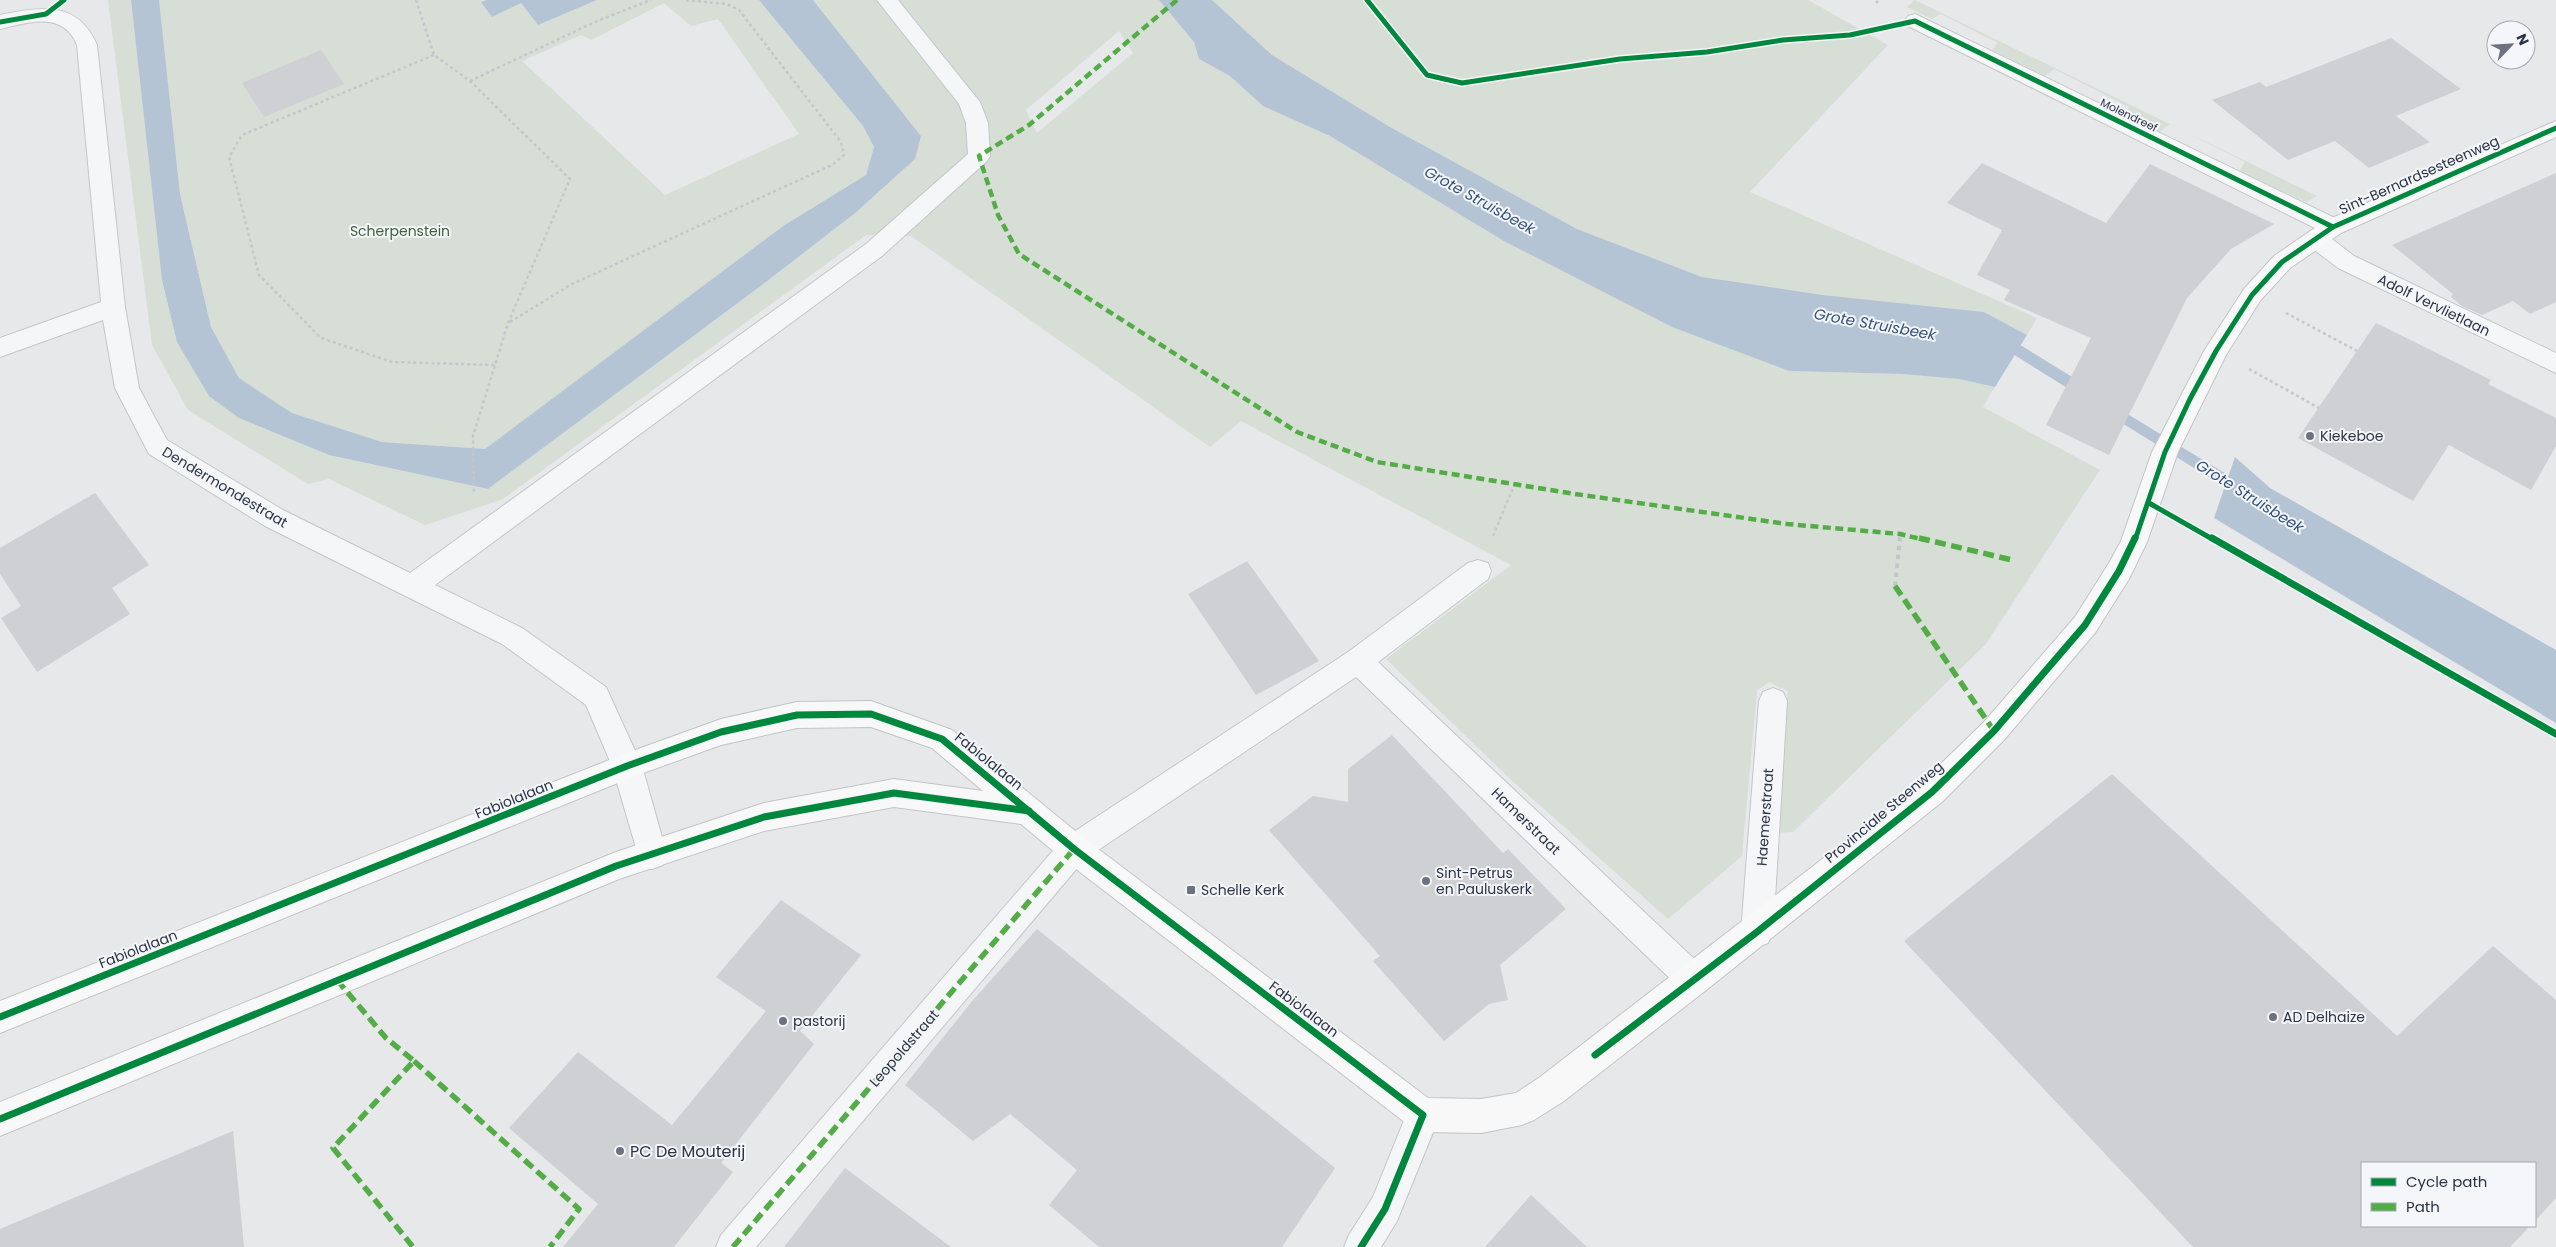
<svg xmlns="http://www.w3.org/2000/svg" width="2556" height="1247" font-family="Poppins,sans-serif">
  <rect width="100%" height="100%" fill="#e6e8ea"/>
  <g fill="#d6ded6" fill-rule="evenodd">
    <path d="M108,0H131L162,280L177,342L239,418L329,455L488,489L762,285L854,214L921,136L813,0H1159L1194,42L1199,59L1230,76L1263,106L1330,136L1789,371L1902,374L1959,379L1995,387L1983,407L2100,470L1985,645L1793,832L1772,833L1788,691L1769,682L1757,691L1742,856L1668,919L1509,778L1386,659L1511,565L1241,421L1210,447L911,236L866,235L503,499L425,525L329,479L308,484L188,410L152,345ZM1119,31L1133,53L1037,133L1026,110Z"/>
    <path d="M159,0H487L481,2L521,3L538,25L597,0H759L863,126L874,147L866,175L783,226L485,449L382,442L292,413L239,378L211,327L180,194ZM664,3L691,26L718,19L799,134L665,195L522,61L581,35L591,40Z"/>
    <polygon points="1212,0 1808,0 1888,45 1750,192 2037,318 2027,335 1984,312 1823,295 1702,277 1577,229 1390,127 1272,55"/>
    <polygon points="1915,0 2317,196 2306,202 2239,172 2245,162 2170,124 2159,132 2126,115 2129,107 2054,69 2045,76 1992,50 1998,43 1941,14 1932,19 1907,7"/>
  </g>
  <g fill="#b4c4d5">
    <polygon points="131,0 159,0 180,194 211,327 239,378 292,413 382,442 485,449 783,226 866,175 874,147 863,126 759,0 813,0 921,136 915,159 854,214 762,285 488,489 329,455 239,418 209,396 177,342 162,280"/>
    <polygon points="487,0 597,0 538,25 521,3 492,17 481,2"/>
    <polygon points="1159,0 1212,0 1272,55 1390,127 1577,229 1702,277 1823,295 1984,312 2027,335 1995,387 1959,379 1902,374 1789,371 1672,327 1504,241 1330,136 1263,106 1230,76 1199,59 1194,42"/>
    <polygon points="2235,457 2270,488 2556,650 2556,723 2214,518"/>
  </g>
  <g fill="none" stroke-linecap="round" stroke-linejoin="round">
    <g fill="#b4c4d5" fill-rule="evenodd">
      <polygon points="1998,341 2022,346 2090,388 2092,392 2090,396 2080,396 2013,354 1993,350 1991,346 1993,342"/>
      <polygon points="2111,404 2249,488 2251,492 2249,496 2239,496 2106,413 2104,409"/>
    </g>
  </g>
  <g fill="#ced0d3">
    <polygon points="2391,38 2461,89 2396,116 2430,142 2369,168 2335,141 2288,160 2212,100 2260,82 2266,87"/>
    <polygon points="321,50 344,84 264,117 242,83"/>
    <polygon points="1982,163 2106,223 2150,164 2274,224 2231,249 2187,298 2109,455 2046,425 2091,338 2004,300 2010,290 1977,275 2002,230 1947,203"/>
    <polygon points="2556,173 2556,302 2530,314 2513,301 2482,315 2462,306 2451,297 2453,294 2392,245"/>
    <polygon points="2376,323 2491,380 2488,384 2556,418 2556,446 2531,490 2449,445 2413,501 2298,438"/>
    <polygon points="95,493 149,565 112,588 130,614 37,672 1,618 21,606 0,574 0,548"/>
    <polygon points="1247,561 1319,661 1256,695 1188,594"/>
    <polygon points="1392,735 1503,853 1508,849 1566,909 1500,965 1508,1000 1489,1004 1444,1041 1373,961 1380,956 1269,830 1313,796 1348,802 1348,769"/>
    <polygon points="2112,774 2397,1036 2493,946 2556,1000 2556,1198 2535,1221 2535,1163 2362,1163 2362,1226 2530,1226 2510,1247 2193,1247 1904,941"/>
    <polygon points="781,900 861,955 800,1031 814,1044 721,1163 733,1172 674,1247 563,1247 598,1204 509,1128 578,1052 672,1125 766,1011 716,977"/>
    <polygon points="1037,929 1335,1168 1282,1247 1099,1247 1049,1205 1077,1170 1010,1114 973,1141 905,1085 973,1000"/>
    <polygon points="233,1131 244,1247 0,1247 0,1229"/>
    <polygon points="845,1168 951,1247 784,1247"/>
    <polygon points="1531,1195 1587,1247 1485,1247"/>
  </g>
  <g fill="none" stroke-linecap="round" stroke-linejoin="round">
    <g stroke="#c4c6c8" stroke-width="2">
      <g id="minor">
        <path d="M877,0H898L980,102L988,123L990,156L987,161L882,256L435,585L522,628L606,687L642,766L667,855L663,865L652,869L641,865L612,766L586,705L502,644L265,526L149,454L115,388L103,320L0,357V338L101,302L77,45C63,11 29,22 0,29V15C41,7 78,0 97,45L125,307L139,388L167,440L283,510L410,573L866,244L968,154L966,123L959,104Z"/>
        <polygon points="1915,14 2341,221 2344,227 2341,233 2333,235 2325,233 1908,26 1905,21 1908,16"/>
        <polygon points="2316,231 2324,233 2354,256 2556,353 2556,373 2338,268 2308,245 2305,239 2308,233"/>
        <polygon points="1478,560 1488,563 1491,571 1488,579 1378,662 1705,969 1710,980 1705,991 1694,996 1683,991 1356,677 1085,859 756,1247 716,1247 721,1235 1063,839 1348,652 1468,563"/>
        <polygon points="1773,688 1783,692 1787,701 1773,932 1768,943 1757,947 1746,943 1741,932 1759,701 1763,692"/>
        <polygon points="1423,1098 1435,1103 1440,1115 1397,1221 1381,1247 1344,1247 1349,1235 1373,1197 1411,1103"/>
      </g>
    </g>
    <g stroke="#c2c5c8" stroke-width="2">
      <polygon id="major" points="2556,121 2556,137 2341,233 2290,268 2260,301 2226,355 2178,452 2147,542 2129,579 2095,633 2004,740 1942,802 1705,991 1564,1101 1534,1120 1522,1125 1481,1133 1423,1132 1411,1127 1063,859 1021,824 894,807 764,831 619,879 0,1136 0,1102 616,852 764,803 894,779 983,791 932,748 871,727 797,728 721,745 635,776 0,1033 0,1001 627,753 721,719 797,702 871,701 952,730 1085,839 1428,1098 1481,1099 1516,1093 1540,1077 1922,782 1984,722 2075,617 2109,563 2121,541 2152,452 2204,351 2244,289 2274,256 2325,221"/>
    </g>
    <g stroke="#c5c6ca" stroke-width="2.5" stroke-dasharray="3 3" stroke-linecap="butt">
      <polyline points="416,0 434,55 470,81 570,179 508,323 473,436 474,494"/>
      <polyline points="1876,3 1879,0"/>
      <polyline points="434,55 242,135 229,157 259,275 321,338 392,362 495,365"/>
      <polyline points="470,81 597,21 651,0"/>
      <polyline points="2286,313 2357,351"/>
      <polyline points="510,322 572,284 832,165 844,155 841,142 739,10 727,4 684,0"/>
      <polyline points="2249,369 2319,408"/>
      <polyline points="1493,536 1515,483"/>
      <polyline points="1899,540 1900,534"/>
    </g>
    <polyline stroke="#c5c6ca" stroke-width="4" stroke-dasharray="4.5 4.5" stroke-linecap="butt" points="1895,586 1900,538"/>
    <use href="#minor" fill="#f5f6f7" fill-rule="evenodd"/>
    <use href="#major" fill="#f8f8f8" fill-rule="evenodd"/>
    <polyline stroke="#54ac47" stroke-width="4.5" stroke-dasharray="8 4.5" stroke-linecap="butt" points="1177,0 1029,125 979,156 998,215 1019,254 1297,432 1377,462 1575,494 1787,524 1900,534 1925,540"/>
    <g stroke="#54ac47" stroke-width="5.5" stroke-dasharray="11 5.5" stroke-linecap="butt">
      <polyline points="1919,538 2012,560"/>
      <polyline points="1895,586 1994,731"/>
      <polyline points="337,980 386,1038 414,1061 333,1148 413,1247"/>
      <polyline points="414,1061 579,1209 550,1247"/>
      <polyline points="733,1247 1074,849"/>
    </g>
    <g stroke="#f4f6f9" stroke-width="8">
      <g id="cycleway-far1">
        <polyline points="1367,0 1427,75 1462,83 1620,59 1707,52 1783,40 1850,35 1915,21 2333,227"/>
        <polyline points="0,22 46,14 64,0"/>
        <polyline points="2149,503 2214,540"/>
        <polyline points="2135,540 2165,452 2190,399 2216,351 2252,295 2282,262 2333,227 2556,128"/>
      </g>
    </g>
    <g stroke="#f4f6f9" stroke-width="10">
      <g id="cycleway">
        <polyline points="2212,538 2556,734"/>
        <polyline points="0,1017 627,766 721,732 797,715 871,714 942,739 1074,849 1423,1115 1385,1209 1361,1247"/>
        <polyline points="1595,1055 1757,932 1932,792 1994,731 2085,625 2119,571 2135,538"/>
        <polyline points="0,1119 616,866 764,817 894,793 1029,811"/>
      </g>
    </g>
    <use href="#cycleway-far1" stroke="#00873e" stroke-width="5"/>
    <use href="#cycleway" stroke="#00873e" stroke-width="7"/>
  </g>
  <g fill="#6c737f" stroke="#f4f6f9" stroke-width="2">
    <circle cx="2310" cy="436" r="5"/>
    <circle cx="1426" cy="881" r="5"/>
    <rect x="1186" y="885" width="10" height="10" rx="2.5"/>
    <circle cx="2273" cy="1017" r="5"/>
    <circle cx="783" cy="1021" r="5"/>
    <circle cx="620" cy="1151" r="5"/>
  </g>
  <g text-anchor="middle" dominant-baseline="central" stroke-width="4" stroke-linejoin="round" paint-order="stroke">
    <g font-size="11" fill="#2b3445" stroke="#f4f6f9">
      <text transform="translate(2129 115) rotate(26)">Molendreef</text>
    </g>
    <g font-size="14" fill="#2b3445" stroke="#f4f6f9">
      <text transform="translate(2419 175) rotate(-24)">Sint-Bernardsesteenweg</text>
      <text transform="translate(2434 305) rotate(26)">Adolf Vervlietlaan</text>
      <text transform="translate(225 487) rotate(31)">Dendermondestraat</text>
      <text transform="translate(989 761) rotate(39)">Fabiolalaan</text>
      <text transform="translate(514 799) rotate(-22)">Fabiolalaan</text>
      <text transform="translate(1884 812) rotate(-40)">Provinciale Steenweg</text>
      <text transform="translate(1765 817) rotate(-86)">Haemerstraat</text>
      <text transform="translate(1526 821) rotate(44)">Hamerstraat</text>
      <text transform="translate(138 949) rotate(-21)">Fabiolalaan</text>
      <text transform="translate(1304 1009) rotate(37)">Fabiolalaan</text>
      <text transform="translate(904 1048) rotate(-49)">Leopoldstraat</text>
    </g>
    <g font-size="14" fill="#3f6138" stroke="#f4f6f9">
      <text x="400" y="231">Scherpenstein</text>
    </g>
    <g font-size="14" fill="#2b3445" stroke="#f4f6f9" text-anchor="start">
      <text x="2320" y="436">Kiekeboe</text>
      <text x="1436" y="873">Sint-Petrus<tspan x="1436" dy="16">en Pauluskerk</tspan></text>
      <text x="1201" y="890">Schelle Kerk</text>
      <text x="2283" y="1017">AD Delhaize</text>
      <text x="793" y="1021">pastorij</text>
    </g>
    <g font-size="15" font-style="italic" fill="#34527a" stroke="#f4f6f9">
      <text transform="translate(1480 200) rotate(29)">Grote Struisbeek</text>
      <text transform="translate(1875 324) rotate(10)">Grote Struisbeek</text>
      <text transform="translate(2250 496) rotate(32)">Grote Struisbeek</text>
    </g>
    <g font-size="16" fill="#2b3445" stroke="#f4f6f9" text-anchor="start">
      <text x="630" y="1151">PC De Mouterij</text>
    </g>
  </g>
  <rect x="2361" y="1162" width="175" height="65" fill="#f4f6f9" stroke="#a4a8b1"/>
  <rect x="2371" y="1178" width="25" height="8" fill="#00873e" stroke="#a4a8b1"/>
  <text x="2406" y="1187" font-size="15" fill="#2b3445">Cycle path</text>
  <rect x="2371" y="1203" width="25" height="8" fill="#54ac47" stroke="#a4a8b1"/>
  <text x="2406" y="1212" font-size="15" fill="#2b3445">Path</text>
  <g transform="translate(2511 45) rotate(65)"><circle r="24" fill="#f4f6f9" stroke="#a4a8b1"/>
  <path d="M0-4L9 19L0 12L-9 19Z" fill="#6c737f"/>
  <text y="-8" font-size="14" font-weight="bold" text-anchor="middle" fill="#2b3445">N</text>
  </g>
</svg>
